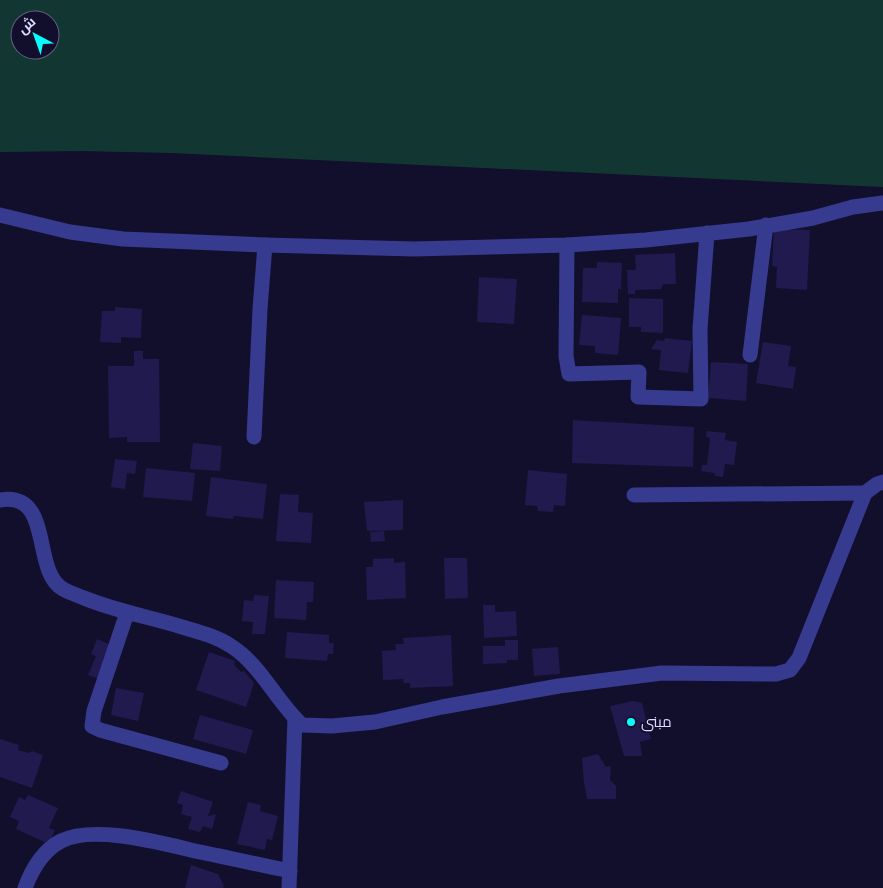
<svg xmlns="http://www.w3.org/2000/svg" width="883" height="888" font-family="'Fira Sans Condensed',Cairo,sans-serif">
  <rect width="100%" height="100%" fill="#120f2d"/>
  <path fill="#123733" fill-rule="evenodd" d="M0,0H883V187L172,153L82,151L0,152ZM20,20H50V50H20Z"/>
  <g fill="#201a4f">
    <polygon points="774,229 810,230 807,290 776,288 777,267 772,266"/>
    <polygon points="675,253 676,284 663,284 661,289 635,290 635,294 628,294 627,270 636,270 635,255"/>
    <polygon points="597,262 622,263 621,289 618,289 618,303 582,302 583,268 597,268"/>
    <polygon points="479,277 517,279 514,324 477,322"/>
    <polygon points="629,298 663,299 663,333 641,332 641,327 629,327"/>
    <polygon points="115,307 142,309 141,338 121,337 121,343 100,342 102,311 115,311"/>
    <polygon points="582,315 621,318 618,355 595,353 595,346 579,345"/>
    <polygon points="665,338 692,341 688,373 659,370 661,350 651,349 657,340 664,341"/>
    <polygon points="763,342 791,346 788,366 796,367 793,389 756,383"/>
    <polygon points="134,351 143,351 143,359 159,359 160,442 127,442 127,437 109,438 108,366 134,366"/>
    <polygon points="711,362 748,364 746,401 708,398"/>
    <polygon points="573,420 694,427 693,467 572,463"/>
    <polygon points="707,431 726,433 725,440 737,442 734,465 725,464 723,477 715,476 714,473 701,471 702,465 707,465 710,438 706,437"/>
    <polygon points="193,443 222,446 220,471 190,469"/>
    <polygon points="115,459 137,461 135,474 127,473 125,489 111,487"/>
    <polygon points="146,468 195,473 192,501 143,497"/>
    <polygon points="528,470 567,474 565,506 554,505 553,512 538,511 537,506 525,505"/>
    <polygon points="211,477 267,484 263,519 234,516 233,519 206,516"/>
    <polygon points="280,494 299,495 298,512 313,513 311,543 276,541"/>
    <polygon points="403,500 403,530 367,531 364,502"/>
    <polygon points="384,531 385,541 371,542 370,532"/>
    <polygon points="394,558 394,563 405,562 406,598 367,600 366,567 373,567 373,559"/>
    <polygon points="444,558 467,558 468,598 445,599"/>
    <polygon points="276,580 314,582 313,602 307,602 306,620 274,618"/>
    <polygon points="254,595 269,596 265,634 252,634 253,622 242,621 244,600 253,601"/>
    <polygon points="483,605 495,605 495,612 516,611 517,636 484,638"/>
    <polygon points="287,632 329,635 329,643 334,643 333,654 328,654 327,661 285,658"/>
    <polygon points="451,635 453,686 410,688 410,683 404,683 403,679 383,680 382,651 396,650 395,644 404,644 403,638"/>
    <polygon points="97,639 113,646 99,679 88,675 96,656 91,654"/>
    <polygon points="505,640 518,640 518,660 507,660 507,663 483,664 483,646 505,646"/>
    <polygon points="558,647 560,674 534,676 532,649"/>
    <polygon points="209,652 235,661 234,665 241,672 244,671 254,683 246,707 196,690"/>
    <polygon points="116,688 144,693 138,721 111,715"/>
    <polygon points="633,701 642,703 651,739 640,742 642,756 624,756 610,706"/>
    <polygon points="200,715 253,730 246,754 193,739"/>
    <polygon points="0,739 19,745 18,750 29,753 32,751 43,755 32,788 0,777"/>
    <polygon points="598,754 606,767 611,766 610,780 616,786 616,799 587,799 584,782 582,758"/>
    <polygon points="181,791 213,802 208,816 216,814 212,829 203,826 200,832 188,829 192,817 181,814 183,805 177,803"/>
    <polygon points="28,795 58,808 49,828 55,830 49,844 16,829 19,821 10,817 19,797 25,800"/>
    <polygon points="248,802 261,805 260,811 278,816 272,840 267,839 265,850 237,844"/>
    <polygon points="191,865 218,874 224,886 223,888 185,888"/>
  </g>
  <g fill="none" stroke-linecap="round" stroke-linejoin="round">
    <g stroke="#373b8f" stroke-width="15">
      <polyline points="0,215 70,232 123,239 265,245 414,249 567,245 646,240 749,229 813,218 853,207 883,203"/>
      <polyline points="567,245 566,356 569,374 639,372 638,397 701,399 700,329 707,233"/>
      <polyline points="750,355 766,225"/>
      <polyline points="254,437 260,309 265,245"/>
      <polyline points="634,495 865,493"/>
      <path d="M0,500C54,491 31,571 63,589C70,593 77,595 84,598C116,611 149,617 182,627C199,632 216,636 231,646C261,665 276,701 302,725L332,726L375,722L442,707L559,686L662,673L776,674L790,670L799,658L865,493L877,484L883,482"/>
      <polyline points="127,613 94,711 92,726 100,730 221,763"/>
      <path d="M25,888C32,869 42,851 61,841C95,824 164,844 200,852C230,858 260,865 290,871"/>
      <polyline points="289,888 295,718"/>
    </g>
  </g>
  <circle fill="#07fdff" stroke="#120f2d" stroke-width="2" cx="631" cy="722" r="5"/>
  <g text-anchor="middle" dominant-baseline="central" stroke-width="4" stroke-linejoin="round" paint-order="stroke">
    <g font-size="15" fill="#dcdbff" stroke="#120f2d" text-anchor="start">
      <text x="641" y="722">مبنى</text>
    </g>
  </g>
  <g transform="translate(35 35) rotate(319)"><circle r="24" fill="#120f2d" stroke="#636181"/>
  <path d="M0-4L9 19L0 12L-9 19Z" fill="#07fdff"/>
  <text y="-8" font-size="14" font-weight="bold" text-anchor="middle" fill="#dcdbff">ش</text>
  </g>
</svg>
